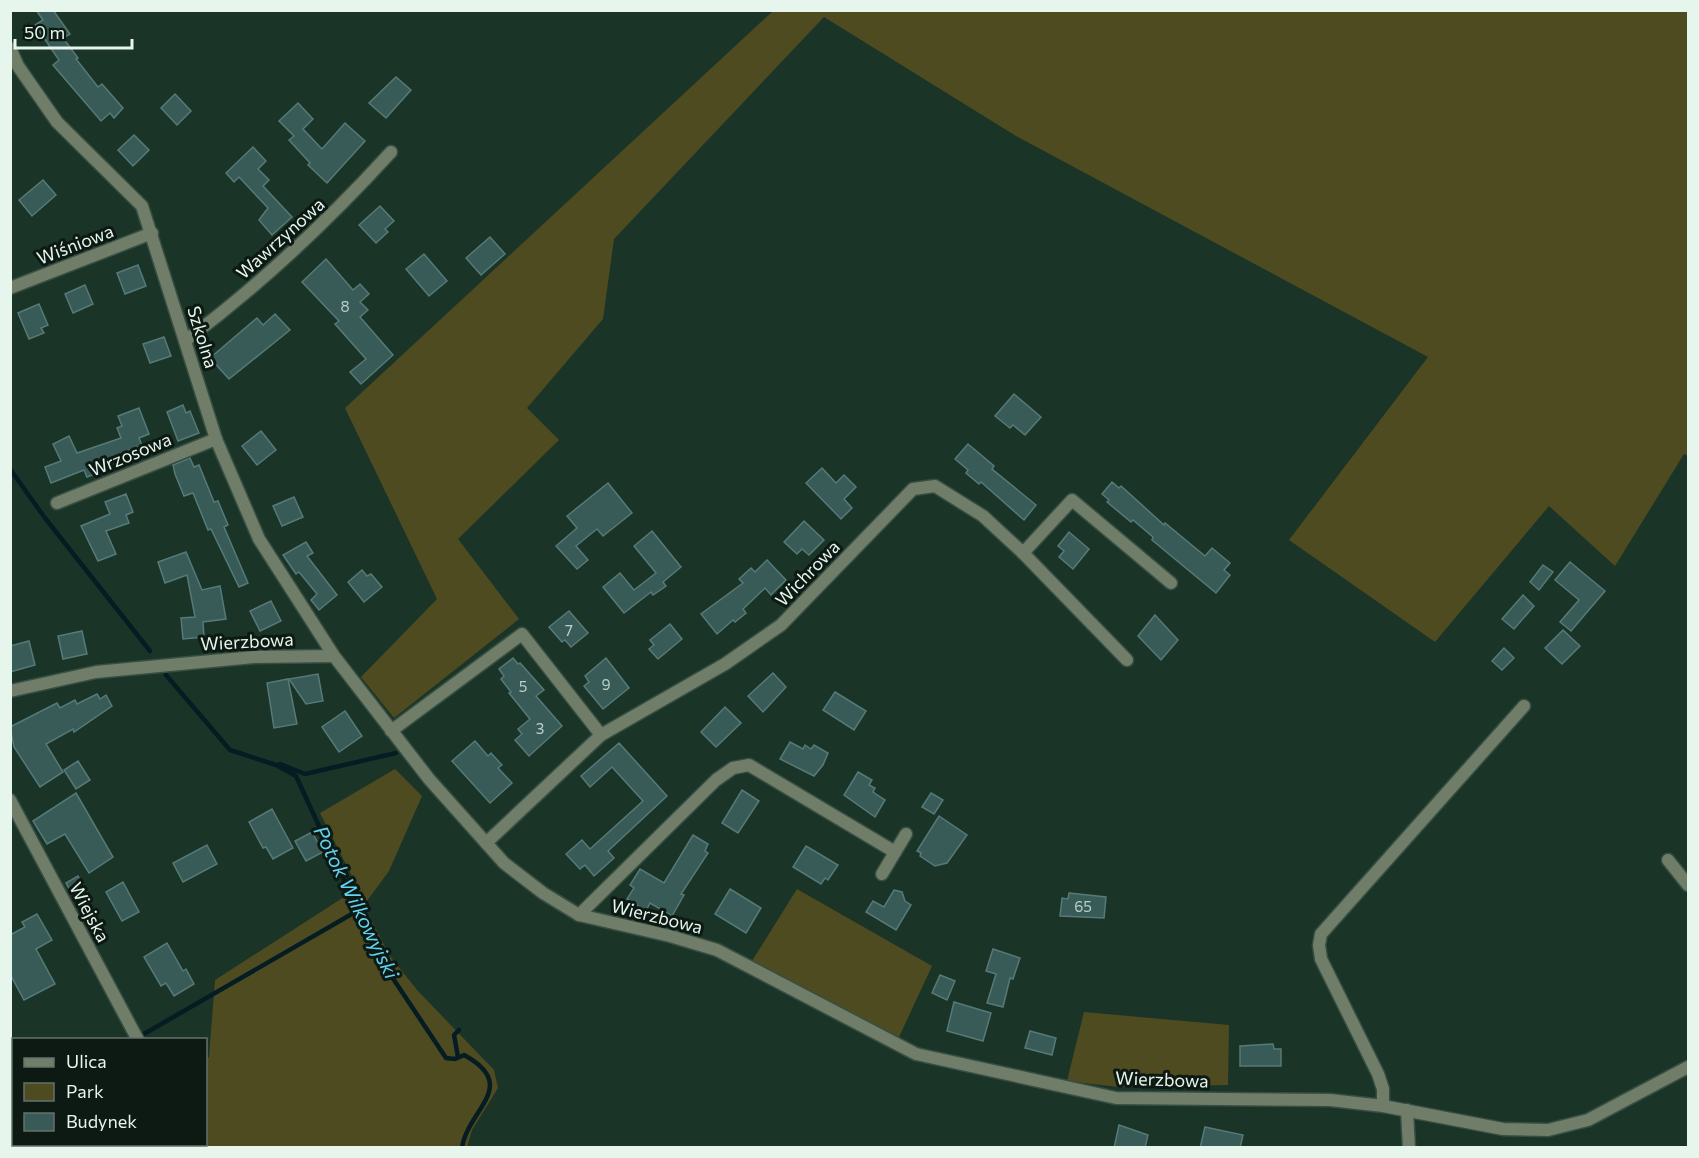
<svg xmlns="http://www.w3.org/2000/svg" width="1699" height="1158" font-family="Commissioner,sans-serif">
  <rect width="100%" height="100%" fill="#1a3427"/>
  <g fill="#4f4b21">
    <polygon points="773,11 1688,11 1688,456 1684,454 1615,566 1549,506 1435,642 1289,540 1428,357 1016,136 824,17 614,239 603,319 527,408 559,440 458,539 519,619 394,718 361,677 437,599 345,408"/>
    <polygon points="395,769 422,796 389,871 364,905 389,955 418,991 494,1070 498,1088 472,1130 467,1147 206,1147 206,1059 209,1057 215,980 358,888 320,813"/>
    <polygon points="797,889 932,966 899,1037 875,1029 752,961"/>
    <polygon points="1084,1012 1229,1025 1228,1085 1118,1087 1067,1081"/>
    <polygon points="11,1103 13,1108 14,1144 37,1145 39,1147 11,1147"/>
  </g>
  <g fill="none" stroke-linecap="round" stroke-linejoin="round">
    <g stroke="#051c23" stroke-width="4.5">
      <polyline points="10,469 45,518 150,651"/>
      <path d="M166,675L230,750L276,765L296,776L380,959L446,1058L455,1059L464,1055C521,1086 467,1110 462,1148"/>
      <polyline points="280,764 305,774 396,753"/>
      <polyline points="144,1034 357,911"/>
      <polyline points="458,1057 454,1035 459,1030"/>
    </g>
  </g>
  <g fill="#385b58" stroke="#567a77" stroke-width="1.5">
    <polygon points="36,10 53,10 70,34 63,38 78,58 76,59 98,87 102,84 123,108 114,118 110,113 101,121 53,65 59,60 35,25 43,20"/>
    <polygon points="396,77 411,90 386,118 369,103"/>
    <polygon points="175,94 191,111 177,125 161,108"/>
    <polygon points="298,103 313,119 303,129 322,149 345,123 365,141 327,183 308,165 310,163 289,140 294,136 279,121"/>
    <polygon points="134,135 149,150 133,166 118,150"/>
    <polygon points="253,147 266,161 258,169 269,180 263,186 292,217 272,235 259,220 268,208 239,177 234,182 226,173"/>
    <polygon points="43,180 56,195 32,216 19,200"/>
    <polygon points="380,206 394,221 385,229 388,232 376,243 359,225"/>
    <polygon points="490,237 505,254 481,275 466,258"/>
    <polygon points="424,254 447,281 429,296 406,269"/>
    <polygon points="326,259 353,290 360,284 369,294 360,302 368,310 360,317 393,355 361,384 350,372 366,359 335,324 339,321 302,282"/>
    <polygon points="138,265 146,286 125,294 117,273"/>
    <polygon points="85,285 93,304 73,313 65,294"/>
    <polygon points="39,304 48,325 41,328 44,333 29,339 18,313"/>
    <polygon points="275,314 290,330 229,379 210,358 257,318 263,325"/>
    <polygon points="164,337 171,356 150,363 143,344"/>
    <polygon points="1014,394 1041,417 1025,435 1013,425 1010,428 995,416"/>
    <polygon points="183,405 186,413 190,411 199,433 178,441 167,412"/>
    <polygon points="139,408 149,434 139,438 142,445 112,458 115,466 87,477 84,470 51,483 45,467 61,461 53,444 69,436 77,453 121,438 117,428 122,426 118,416"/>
    <polygon points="261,431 276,450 257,465 242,446"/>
    <polygon points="968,444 994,466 992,469 1036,505 1024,520 981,482 979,484 966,473 968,470 955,459"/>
    <polygon points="190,458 194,467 199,465 214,502 218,501 228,525 224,527 248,583 239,587 211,529 208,530 193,493 184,496 175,474 173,465"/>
    <polygon points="822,468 836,483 844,475 856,487 844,499 852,508 841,519 806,483"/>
    <polygon points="1112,482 1119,488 1121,486 1164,525 1165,523 1205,556 1212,548 1230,563 1224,570 1230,575 1216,593 1152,540 1153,537 1133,520 1131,522 1107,502 1109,500 1102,494"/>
    <polygon points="608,483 632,513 603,536 597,529 576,546 588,560 577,569 556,546 577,528 567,516"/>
    <polygon points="126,494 133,512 126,515 129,523 106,531 116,554 98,561 81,526 110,514 105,502"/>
    <polygon points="294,497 303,517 282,526 273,506"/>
    <polygon points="804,521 824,540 809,555 802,549 797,554 784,542"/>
    <polygon points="652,531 681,567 663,582 666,586 653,595 651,592 624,613 603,587 620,573 634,590 656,573 634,546"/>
    <polygon points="1069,532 1089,549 1073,569 1059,557 1064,551 1058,546"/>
    <polygon points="306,542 313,553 307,556 337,595 319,610 311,600 317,594 299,572 296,574 283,555"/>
    <polygon points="186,552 202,590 220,586 226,619 203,622 204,637 183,639 181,618 195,617 187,575 165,583 158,562"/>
    <polygon points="767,560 786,580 771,595 765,588 743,609 746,613 735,622 733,620 717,634 701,614 743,583 739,579 751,568 755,572"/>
    <polygon points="1570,562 1605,591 1571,631 1560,622 1579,600 1555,580"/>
    <polygon points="1543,565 1553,572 1539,590 1530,582"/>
    <polygon points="362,570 367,576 371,574 382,587 364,602 348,582"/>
    <polygon points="1523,595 1534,606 1514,629 1502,619"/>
    <polygon points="271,601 281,621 260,631 250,611"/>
    <polygon points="569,611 588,633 571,647 565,640 562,642 549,627"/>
    <polygon points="1155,615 1178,640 1161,660 1138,636"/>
    <polygon points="670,624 682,639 658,659 649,649 654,645 650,640"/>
    <polygon points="1563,630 1580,646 1562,664 1545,648"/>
    <polygon points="82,631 87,654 63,659 58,636"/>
    <polygon points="29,641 35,665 10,672 10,646"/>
    <polygon points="1504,648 1514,658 1502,670 1492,661"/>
    <polygon points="513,658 518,664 520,663 544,690 536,696 562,726 529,756 515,740 522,734 518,729 530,719 509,693 511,692 501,679 504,676 499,669"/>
    <polygon points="606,658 629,688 603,709 584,686 589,682 585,676"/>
    <polygon points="773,673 786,687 763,712 748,696"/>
    <polygon points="318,674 323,701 306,704 289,679"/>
    <polygon points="288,679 297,724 274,728 267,683"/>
    <polygon points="835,692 866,711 854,730 823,710"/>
    <polygon points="97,694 100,699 106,695 112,706 74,732 73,729 46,744 63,772 40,787 14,747 10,727 57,703 60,708 75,700 77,704"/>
    <polygon points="725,707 741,723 716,747 701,732"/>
    <polygon points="345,711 362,736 339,752 322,727"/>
    <polygon points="475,741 488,756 491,753 502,765 498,768 512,783 490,803 452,761"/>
    <polygon points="790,742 803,749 805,745 811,749 814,745 828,753 823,765 814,776 780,759"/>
    <polygon points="619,743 667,796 608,851 614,858 594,876 585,865 580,869 566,854 582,840 590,849 643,801 612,767 590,787 581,776"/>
    <polygon points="78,761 90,780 76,789 64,770"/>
    <polygon points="858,772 872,780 869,785 875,788 873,792 885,800 875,817 844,795"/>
    <polygon points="742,790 759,801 738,833 722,823"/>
    <polygon points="76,793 113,857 89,873 65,834 47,844 33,821"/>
    <polygon points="931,793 943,800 934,814 922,807"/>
    <polygon points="272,809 293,848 273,859 266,847 263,848 249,822"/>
    <polygon points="939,816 967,835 947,863 935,866 920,856 921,853 917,851"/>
    <polygon points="312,832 323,852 306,861 295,841"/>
    <polygon points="693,835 708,844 705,851 708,853 681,894 684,895 672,916 650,903 646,911 627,899 634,888 630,885 640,869 664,883"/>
    <polygon points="207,845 217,864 183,882 173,863"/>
    <polygon points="806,846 838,865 828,880 825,878 821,884 793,867"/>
    <polygon points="78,876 87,892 75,899 66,883"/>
    <polygon points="123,882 139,912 122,921 106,892"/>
    <polygon points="730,889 761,908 746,933 715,914"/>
    <polygon points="894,890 902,892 905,901 911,905 896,930 866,912 873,901 884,907"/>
    <polygon points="1069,893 1106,897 1104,918 1060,916 1062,898 1068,899"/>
    <polygon points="37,914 52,940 36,949 55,984 24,1000 10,974 10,935 25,927 22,922"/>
    <polygon points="167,943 183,971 186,969 194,984 174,996 166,983 161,986 144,957"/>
    <polygon points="993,949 1020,958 1013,979 1010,978 1003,1007 987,1003 996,974 986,971"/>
    <polygon points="940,975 955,981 947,1000 932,993"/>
    <polygon points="954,1002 991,1013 983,1041 947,1031"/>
    <polygon points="1030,1031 1056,1038 1052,1055 1025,1048"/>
    <polygon points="1273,1044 1274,1049 1281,1049 1281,1066 1240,1066 1240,1046"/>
    <polygon points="1119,1125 1148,1135 1145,1148 1114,1148"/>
    <polygon points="1205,1127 1243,1135 1240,1148 1200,1148"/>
  </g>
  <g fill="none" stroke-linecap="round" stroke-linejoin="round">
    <g stroke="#374f43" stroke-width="15">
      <g id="minor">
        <polyline points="10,48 18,66 57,122 142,206 216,439 259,539 334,656 429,779 504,863 543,893 579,915 670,936 717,950 916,1054 1116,1098 1330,1100 1383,1106 1503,1129 1548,1130 1588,1120 1688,1067"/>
        <polyline points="10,288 152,233"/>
        <path d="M185,341C260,285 328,221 391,152"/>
        <polyline points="57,503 216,439"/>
        <polyline points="1023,553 1127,660"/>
        <polyline points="10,691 96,672 254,657 334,656"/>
        <polyline points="391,731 522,634 601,735"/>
        <polyline points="10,800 138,1040"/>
        <polyline points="486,843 601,735 725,664 781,625 913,489 935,486 983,516 1023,553 1072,500 1171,583"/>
        <polyline points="1668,860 1688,885"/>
        <polyline points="882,874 906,834"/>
        <polyline points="579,915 716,780 733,768 749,765 895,852"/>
        <polyline points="1383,1106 1383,1089 1378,1074 1321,959 1319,945 1321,934 1524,706"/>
        <polyline points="1407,1110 1409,1148"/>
      </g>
    </g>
    <use href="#minor" stroke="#707d68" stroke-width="12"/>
  </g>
  <g text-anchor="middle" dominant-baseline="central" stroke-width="6" stroke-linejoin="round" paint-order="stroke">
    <g font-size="15" fill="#bacfc8">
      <text x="345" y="306">8</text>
      <text x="569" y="630">7</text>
      <text x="606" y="684">9</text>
      <text x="523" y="686">5</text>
      <text x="540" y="728">3</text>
      <text x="1083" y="906">65</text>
    </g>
    <g font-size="18" fill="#e6f6ed" stroke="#0d1913">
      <text transform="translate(280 238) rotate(-42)">Wawrzynowa</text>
      <text transform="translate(75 244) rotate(-21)">Wiśniowa</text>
      <text transform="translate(203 337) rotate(73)">Szkolna</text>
      <text transform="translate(130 454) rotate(-22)">Wrzosowa</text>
      <text transform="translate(807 573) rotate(-46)">Wichrowa</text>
      <text transform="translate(247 641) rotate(-3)">Wierzbowa</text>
      <text transform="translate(90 912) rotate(62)">Wiejska</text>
      <text transform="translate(657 916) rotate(14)">Wierzbowa</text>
      <text transform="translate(1162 1079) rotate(2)">Wierzbowa</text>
    </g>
    <g font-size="20" font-style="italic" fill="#64d2f2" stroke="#0d1913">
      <text transform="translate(357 902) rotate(64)">Potok Wilkowyjski</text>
    </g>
  </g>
  <rect width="1699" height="1158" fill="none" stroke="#e6f6ed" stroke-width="24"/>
  <rect x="12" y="1038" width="195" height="108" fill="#0d1913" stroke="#64716a" stroke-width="1.5"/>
  <rect x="24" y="1058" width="30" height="9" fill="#707d68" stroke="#64716a" stroke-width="1.5"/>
  <text x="66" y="1068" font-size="18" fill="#e6f6ed">Ulica</text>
  <rect x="24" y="1083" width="30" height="18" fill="#4f4b21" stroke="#64716a" stroke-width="1.5"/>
  <text x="66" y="1098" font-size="18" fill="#e6f6ed">Park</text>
  <rect x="24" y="1113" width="30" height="18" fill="#385b58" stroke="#64716a" stroke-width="1.5"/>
  <text x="66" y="1128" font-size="18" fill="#e6f6ed">Budynek</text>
  <path d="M15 39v9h117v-9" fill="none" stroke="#e6f6ed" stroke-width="3"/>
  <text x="24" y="39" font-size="18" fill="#e6f6ed" stroke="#0d1913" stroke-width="4.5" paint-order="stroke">50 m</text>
</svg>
